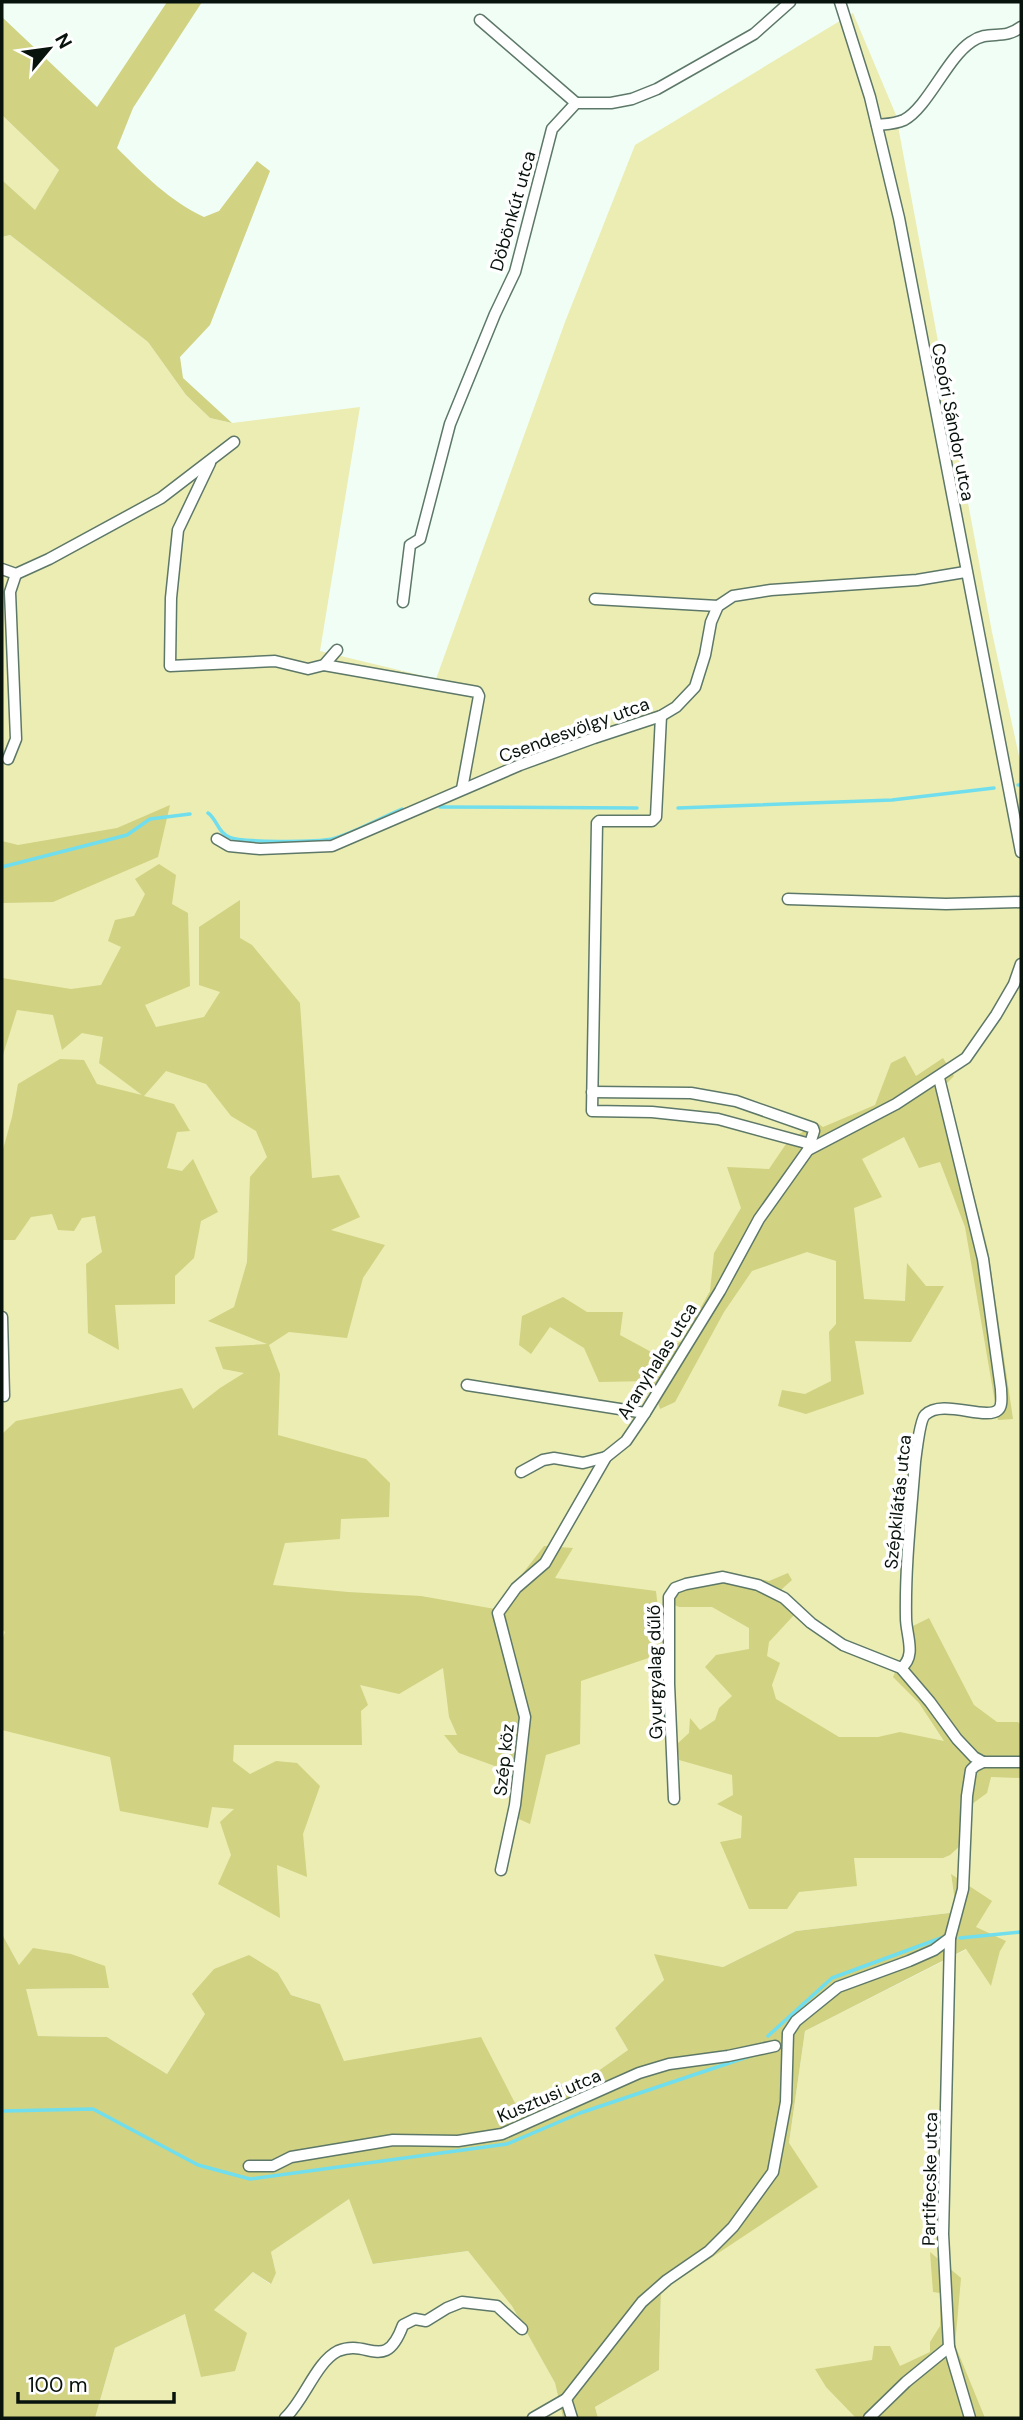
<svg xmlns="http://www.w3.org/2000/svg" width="1023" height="2420" font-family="'DM Sans',sans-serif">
  <rect width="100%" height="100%" fill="#f1fef6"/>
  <g fill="#ecedb3">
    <polygon points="853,13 896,115 992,632 1021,765 1021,2418 598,2418 595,2407 659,2370 661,2292 789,2143 805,2031 967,1949 991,1985 1000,1951 976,1927 951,1875 957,1908 949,1913 796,1931 723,1967 655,1955 664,1980 615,2028 628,2050 598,2071 515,2104 480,2038 344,2062 320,2004 291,1995 278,1973 205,2014 167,2074 107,2037 38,2036 25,1989 109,1988 19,1965 2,1934 2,237 10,235 148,342 186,395 210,418 232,423 360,407 320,651 436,679 565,322 635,145"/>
    <polygon points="2,115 59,170 35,211 2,180"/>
    <polygon points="350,2198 374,2264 468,2251 512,2305 555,2383 563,2418 95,2418 115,2348 185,2314 214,2310 253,2272 270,2284 276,2273 271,2252"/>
  </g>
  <g fill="#d1d282">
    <path d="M167,2H202L133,108L117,148C143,174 171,202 204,217L219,211L257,161L270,171L210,325L180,357L183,378L232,423L210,418L186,395L148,342L10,235L2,237V180L35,210L59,170L2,115V17L97,107Z"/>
    <polygon points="170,805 158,857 53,902 2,903 2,841 18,845 117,828"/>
    <polygon points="159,864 176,875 172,904 188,913 190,986 145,1005 156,1027 204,1017 220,992 199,985 199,927 240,900 240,938 252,945 300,1003 312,1178 339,1175 360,1217 331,1230 385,1245 363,1278 347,1338 289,1332 269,1345 280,1374 278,1435 366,1459 390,1483 389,1517 341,1519 340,1539 285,1543 273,1585 348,1592 421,1596 495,1609 544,1546 573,1548 555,1578 656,1591 663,1653 581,1681 580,1744 546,1755 530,1824 510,1815 514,1773 459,1753 444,1735 457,1735 449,1717 443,1668 399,1694 360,1685 368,1705 361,1711 362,1745 234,1745 233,1761 250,1774 276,1761 297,1763 320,1786 303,1834 307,1877 277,1865 280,1918 218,1884 231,1855 220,1822 234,1809 212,1807 208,1828 120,1811 110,1757 2,1730 2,1640 5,1632 2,1629 2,1434 16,1421 182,1388 193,1409 220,1388 244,1373 223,1369 215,1347 267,1344 208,1321 234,1307 247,1262 250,1177 267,1157 256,1131 231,1116 206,1084 166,1071 144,1096 174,1104 190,1131 177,1132 167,1168 182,1171 193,1159 218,1212 201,1221 194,1258 175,1276 175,1304 115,1305 119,1350 88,1333 86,1264 102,1252 95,1216 82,1218 74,1231 58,1230 52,1214 31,1217 15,1240 2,1240 2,1153 12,1117 18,1084 60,1059 84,1060 97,1084 142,1095 99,1063 103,1037 82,1033 62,1050 53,1015 17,1010 2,1058 2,978 71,989 101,985 121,947 108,941 115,920 134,916 145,894 135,879"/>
    <polygon points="905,1056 916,1076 943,1058 954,1076 946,1084 988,1250 1013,1419 998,1420 965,1227 940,1162 919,1168 904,1137 862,1159 882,1197 854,1208 864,1299 905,1301 907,1263 926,1286 944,1286 911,1342 855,1341 864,1394 806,1414 778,1406 782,1390 805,1394 831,1381 829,1332 836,1324 836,1261 807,1252 752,1271 724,1312 675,1402 660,1409 651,1381 599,1382 584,1348 550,1327 531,1354 519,1345 522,1316 563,1297 587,1312 623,1312 620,1335 655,1354 682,1341 710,1291 714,1253 741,1208 727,1167 769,1169 786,1144 816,1122 823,1127 875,1105 891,1063"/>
    <polygon points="788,1573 792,1580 782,1589 778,1599 794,1615 769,1642 767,1656 780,1663 772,1685 776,1699 839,1737 878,1737 900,1732 944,1741 919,1703 893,1677 906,1647 909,1628 929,1618 974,1705 997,1722 1018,1722 1021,1725 1021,1778 991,1777 987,1793 964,1810 962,1844 950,1855 943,1858 854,1858 857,1886 799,1892 787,1909 749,1909 720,1842 741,1838 742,1816 717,1804 733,1795 732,1775 679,1760 677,1744 689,1733 690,1718 700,1730 715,1720 719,1708 732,1696 705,1667 716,1655 749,1649 749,1628 712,1607 679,1607 662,1599 700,1575 740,1575 769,1581"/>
    <polygon points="951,1874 992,1901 976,1927 1006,1941 1000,1951 991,1986 966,1949 805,2031 789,2143 818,2187 661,2291 659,2370 595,2407 598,2418 563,2418 555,2383 512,2306 468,2251 373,2264 349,2199 271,2252 276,2273 271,2284 253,2272 214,2310 247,2333 235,2371 201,2377 185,2314 115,2348 95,2418 2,2418 2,1934 19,1965 33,1948 71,1954 105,1966 109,1988 26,1989 38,2036 107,2037 167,2074 205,2014 192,1994 214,1969 249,1955 278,1973 291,1995 320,2004 344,2061 481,2037 515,2103 598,2071 628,2050 615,2028 664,1980 654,1954 723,1967 796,1931 949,1913 956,1908"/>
    <polygon points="930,2252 961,2278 955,2345 985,2418 853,2418 855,2417 826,2387 815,2369 872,2360 874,2346 890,2346 900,2366 930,2352 930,2342 940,2326 940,2293 933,2292"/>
  </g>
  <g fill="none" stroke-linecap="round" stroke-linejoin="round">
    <g stroke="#71deed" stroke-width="3.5">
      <polyline points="1018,785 1021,785"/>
      <polyline points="440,807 637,808"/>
      <polyline points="678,808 892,800 994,788"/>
      <path d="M208,813C217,819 218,833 229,837C242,843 317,842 332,839C354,833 380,818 402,809"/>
      <polyline points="2,867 127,835 150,819 190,814"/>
      <polyline points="960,1938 1021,1932"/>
      <polyline points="768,2036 832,1978 941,1938"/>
      <polyline points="2,2111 93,2109 198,2165 250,2179 507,2144 580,2113 753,2055"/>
    </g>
    <g stroke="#5d7868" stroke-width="13">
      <g id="minor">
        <polyline points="840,2 870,97 899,218 1021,852"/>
        <polyline points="480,20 576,103"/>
        <path d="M877,125C887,124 895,124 904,120C928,107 947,58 971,42C989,29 1003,41 1021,27"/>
        <polyline points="210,463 178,530 171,598 170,666 275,661 308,669 324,665 337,650"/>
        <polyline points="2,569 16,574 49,559 161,498 234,442"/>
        <polyline points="595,599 718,606"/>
        <polyline points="403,602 410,545 420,539 450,424 495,314 515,272 552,129 576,103 611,103 632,99 657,89 754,34 790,2"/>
        <polyline points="324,665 477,692 479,696 462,789"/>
        <polyline points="661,716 656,817 652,821 599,821 597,823 592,1111 652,1112 718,1119 810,1144"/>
        <polyline points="8,759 16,739 10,592 16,574"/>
        <polyline points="217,839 229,846 260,849 332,846 520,765 594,738 661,716 676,707 695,687 705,655 711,622 718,606 733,596 771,590 917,580 965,572"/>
        <polyline points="788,899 946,904 1021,902"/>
        <polyline points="592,1092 691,1093 736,1101 813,1128 814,1131 808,1150"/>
        <polyline points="2,1317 4,1396"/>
        <polyline points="467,1385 645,1413"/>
        <polyline points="521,1472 543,1460 554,1458 583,1463 606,1457"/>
        <path d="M901,1668C917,1656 906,1635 906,1618C905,1566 911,1514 915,1462C916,1454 920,1420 925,1415C942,1398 986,1421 998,1410C1003,1406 1001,1395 1001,1389L983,1259L939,1078"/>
        <polyline points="674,1799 669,1684 669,1597 675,1588 686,1584 723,1577 758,1585 784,1598 811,1623 843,1645 901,1668 930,1702 957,1739 974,1757 983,1762"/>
        <polyline points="501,1870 515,1805 525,1717 498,1613 516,1588 545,1563 606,1457 626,1441 645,1413 720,1291 759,1219 808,1150 896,1104 966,1058 996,1015 1014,984 1021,964"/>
        <polyline points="950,1938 943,2234 949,2347 970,2418"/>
        <polyline points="249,2166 273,2166 291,2157 393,2140 458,2141 502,2134 639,2073 669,2064 728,2056 775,2046"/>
        <polyline points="566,2399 572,2418"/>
        <path d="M285,2418C304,2401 316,2362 338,2351C368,2338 385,2374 403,2325L415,2319L426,2321L447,2308L462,2302L497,2306L522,2329"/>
        <polyline points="533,2418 566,2399 642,2302 667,2280 709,2251 733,2227 773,2172 786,2102 788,2033 796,2021 838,1987 909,1961 934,1950 950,1938 963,1889 967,1796 971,1770 975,1766 983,1762 1021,1762"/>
        <polyline points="869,2418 906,2382 949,2347"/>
      </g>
    </g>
    <use href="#minor" stroke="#fff" stroke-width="10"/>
  </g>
  <g text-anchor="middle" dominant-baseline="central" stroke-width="7" stroke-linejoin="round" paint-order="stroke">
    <g font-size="18" fill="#09130d" stroke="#fff">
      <text transform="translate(513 211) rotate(-74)">Döbönkút utca</text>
      <text transform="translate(953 422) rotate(79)">Csoóri Sándor utca</text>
      <text transform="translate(574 730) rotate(-20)">Csendesvölgy utca</text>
      <text transform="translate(657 1361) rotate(-58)">Aranyhalas utca</text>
      <text transform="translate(898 1502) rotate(-84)">Szépkilátás utca</text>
      <text transform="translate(655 1672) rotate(-91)">Gyurgyalag dűlő</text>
      <text transform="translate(504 1760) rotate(-84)">Szép köz</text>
      <text transform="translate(549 2096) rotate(-23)">Kusztusi utca</text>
      <text transform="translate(930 2179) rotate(-89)">Partifecske utca</text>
    </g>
  </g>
  <rect width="1023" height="2420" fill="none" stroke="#09130d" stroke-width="7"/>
  <g transform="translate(49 49) rotate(61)" stroke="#ffffff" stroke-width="5" paint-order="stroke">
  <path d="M0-5L12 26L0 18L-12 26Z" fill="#09130d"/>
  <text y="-10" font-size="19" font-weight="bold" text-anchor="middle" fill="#09130d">N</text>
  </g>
  <path d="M18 2392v10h156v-10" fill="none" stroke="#09130d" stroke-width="3.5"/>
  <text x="28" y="2392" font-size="21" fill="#09130d" stroke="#ffffff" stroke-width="5" paint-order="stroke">100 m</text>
</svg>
